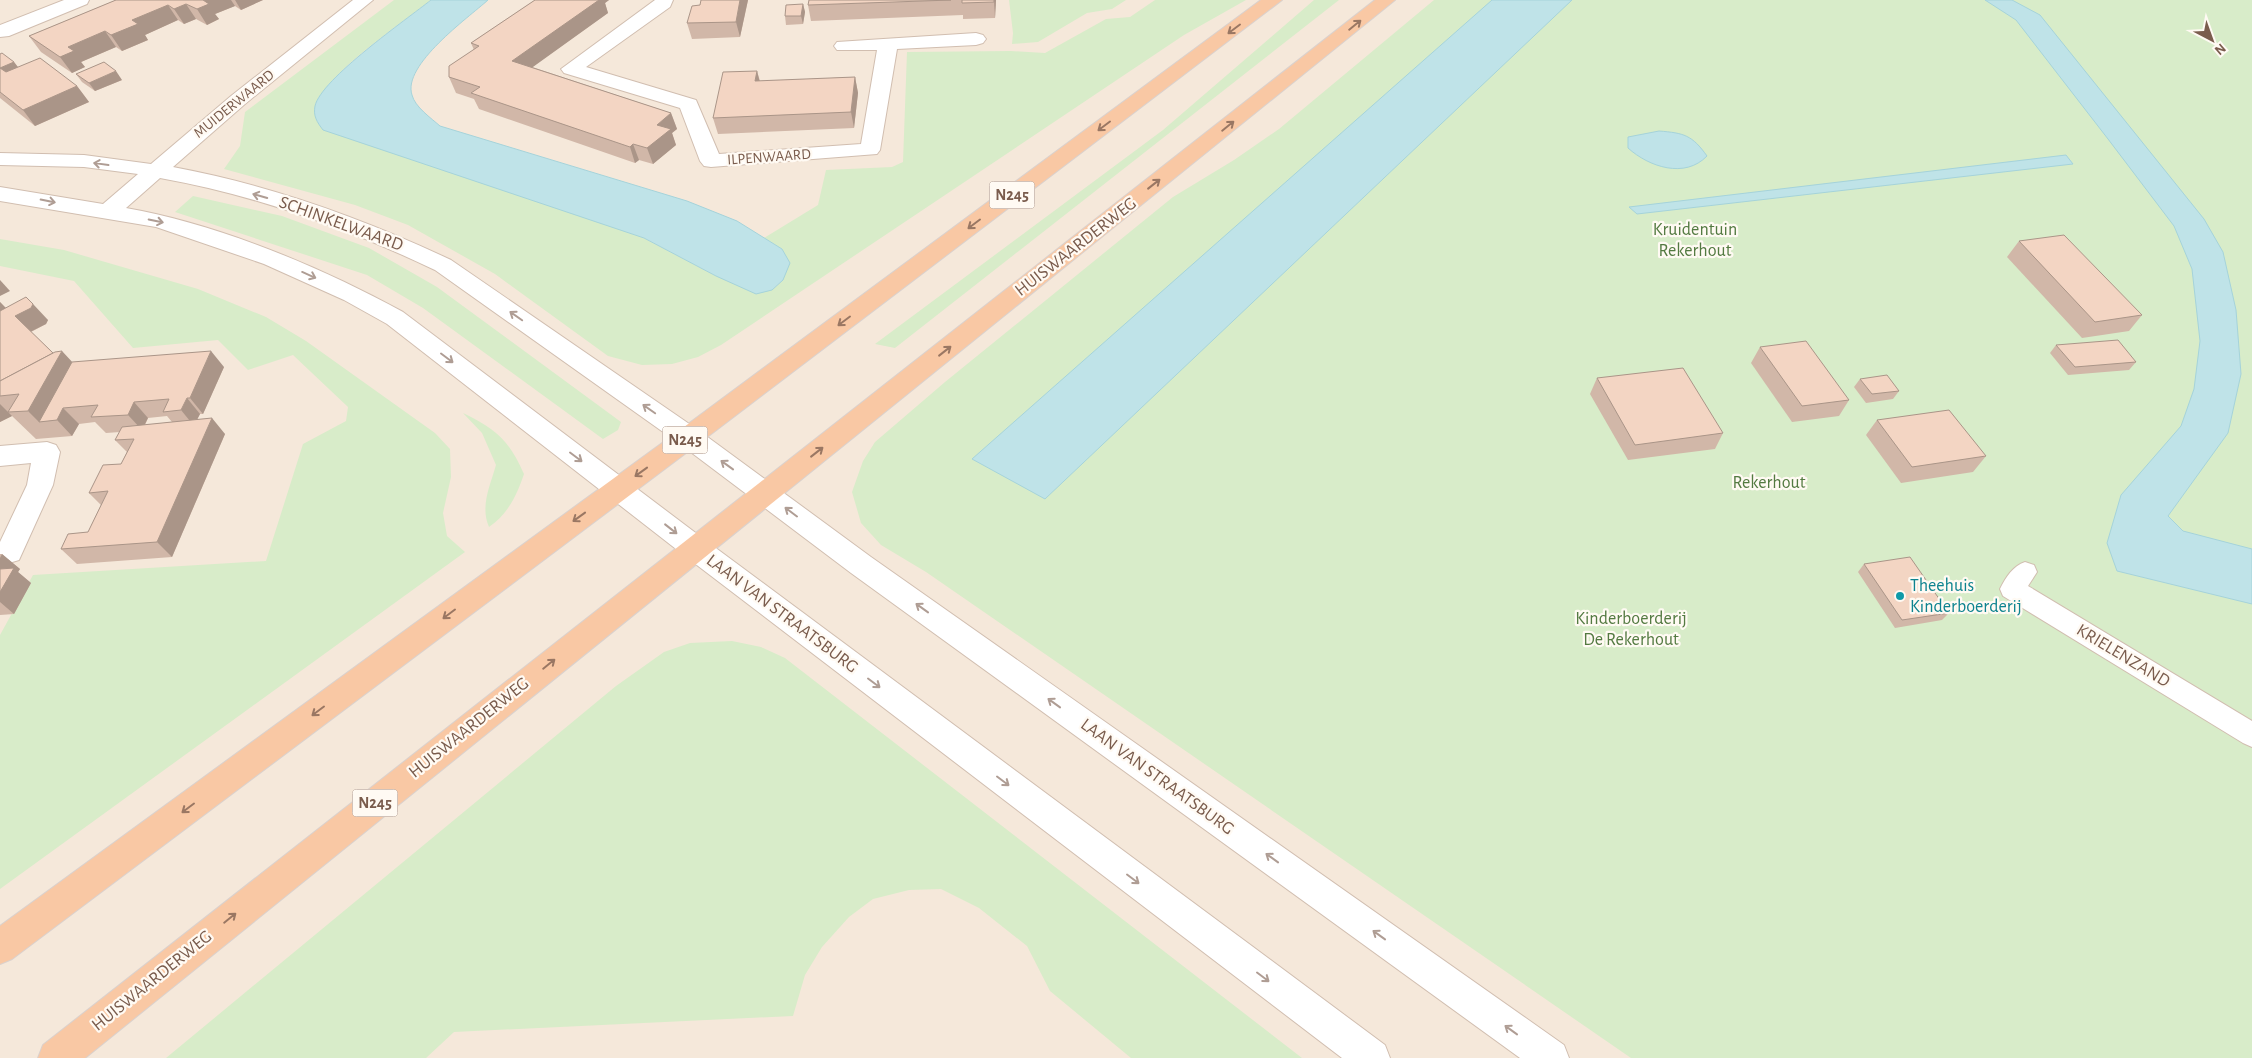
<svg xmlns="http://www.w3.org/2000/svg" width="2252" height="1058" font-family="'Alegreya Sans',sans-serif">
  <rect width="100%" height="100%" fill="#fdf6ec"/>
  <rect fill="#f5e8da" x="0" y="0" width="2252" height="1058"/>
  <g fill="#d8ecc9">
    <path d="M394,0H431C398,26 332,69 315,105L644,238L716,276L772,290L783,280L782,249L764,238L818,205L826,170L892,167L903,162L907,52L1011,51L1045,53L1106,19L1130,17L1155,0H1246L1184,35L721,345L698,357L672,364L642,365L608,356L495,274L408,225L355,205L224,169L240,146L245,112Z"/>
    <polygon points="1009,0 1126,0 1112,9 1087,13 1038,42 1012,44 1013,33"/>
    <polygon points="1314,0 1339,0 895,348 875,344 1163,130"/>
    <polygon points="1434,0 2252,0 2252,1058 1631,1058 926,572 881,545 861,523 852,492 863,461 875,442 945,382 1173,197 1234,160 1279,129"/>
    <polygon points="193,196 282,216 369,248 437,287 621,422 618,430 603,439 423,308 367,275 175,212"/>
    <polygon points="0,239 64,250 198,289 266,317 306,341 435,433 450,449 451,477 443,513 447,536 465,552 0,889 0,635 33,575 266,561 303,444 346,421 348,407 293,355 248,370 218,340 133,348 74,281 0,266"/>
    <path d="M463,413C496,429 509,440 524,474C517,495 508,514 489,527C480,506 490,486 496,465L482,433Z"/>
    <polygon points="732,641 761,647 785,658 1302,1058 1131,1058 1050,991 1027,946 979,908 941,889 909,890 873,899 849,917 822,947 805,975 793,1016 454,1032 426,1058 166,1058 616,686 664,652 690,643"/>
  </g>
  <g fill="#bfe3e8" stroke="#a5d3da">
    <path d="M431,0H488C468,18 402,65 412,95C415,107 431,118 440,126L687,201L737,221L782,249L790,263L783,280L772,290L756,294L716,276L644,238L323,130C317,122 313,116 315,106C321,79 407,19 431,0Z"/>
    <polygon points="1492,0 1572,0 1045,499 972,459"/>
    <polygon points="1985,0 2012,0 2040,15 2204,219 2223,252 2236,310 2241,374 2228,433 2168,516 2183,531 2252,549 2252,604 2117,571 2107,543 2121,495 2181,426 2194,389 2200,341 2192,269 2174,226 2108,139 2016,20"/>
    <path d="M1659,131C1684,133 1692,135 1707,156C1685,179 1649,167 1628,148V137Z"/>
    <polygon points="2066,155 2073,164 1637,214 1629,207"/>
  </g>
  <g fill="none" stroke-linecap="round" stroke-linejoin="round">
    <g stroke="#d1beb0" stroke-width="2">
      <path id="service" d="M2025,562L2034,565L2037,572L2028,586L2252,721V747L2243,743L2003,596L2000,589C2006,577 2013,566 2025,562Z"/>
    </g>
    <g stroke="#d1beb0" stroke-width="2">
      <g id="minor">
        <polygon points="64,0 89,0 87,4 9,36 0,37 0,25"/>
        <polygon points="655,0 673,0 670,7 586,67 696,100 719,154 861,144 877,50 837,50 834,46 837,42 976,33 983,35 986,39 983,43 976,45 897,49 880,150 877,154 711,167 704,166 700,161 680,108 564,73 561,69"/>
        <polygon points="47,442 56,445 60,452 53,485 19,560 9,563 0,560 0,542 27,485 31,463 0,466 0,446"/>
      </g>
    </g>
    <g stroke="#d1beb0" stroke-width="2">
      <path id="tertiary" d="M353,0H373L245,104L173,167C270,185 362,218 451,260L698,430L871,557L1564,1045L1569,1058H1520L851,573L680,444L435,270C347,228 256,195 160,178L126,208C218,224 321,267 403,312L705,540L1385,1045L1390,1058H1342L685,556L387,324L344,300L264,264L156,227L0,201V187L103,204L138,174L84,167L0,165V153L84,155L151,164L231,96Z"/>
    </g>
    <g stroke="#dad1cd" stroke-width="2">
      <g id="trunk">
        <polygon points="1261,0 1282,0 698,444 12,959 0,964 0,926 680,430"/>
        <polygon points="1375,0 1395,0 85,1058 38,1058 43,1045"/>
      </g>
    </g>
    <use href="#service" fill="#fff" fill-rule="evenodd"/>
    <use href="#minor" fill="#fff" fill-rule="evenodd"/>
    <use href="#tertiary" fill="#fff" fill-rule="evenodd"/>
    <use href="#trunk" fill="#f9c8a4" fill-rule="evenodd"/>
  </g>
  <g fill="#d1b7a8" fill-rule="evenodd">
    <polygon points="116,0 263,0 241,10 235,6 215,14 219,19 207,25 196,19 184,24 178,20 145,35 148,40 122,51 116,47 81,62 85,67 72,73 41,52 29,36"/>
    <polygon points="535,0 609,0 605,3 608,13 532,67 671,113 677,129 672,133 676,145 653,164 639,160 635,163 479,109 474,99 456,93 449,77 474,50 471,43"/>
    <polygon points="748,0 740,37 692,39 687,23 700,5"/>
    <polygon points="809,0 996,0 995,18 963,19 963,15 811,21 808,5"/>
    <polygon points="803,4 805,12 803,24 786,25 785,16"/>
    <polygon points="0,54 14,62 18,67 77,86 89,102 35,126 0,98"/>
    <polygon points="757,71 760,81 855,77 858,93 854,128 718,134 713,118"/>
    <polygon points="76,74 122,80 95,91 82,82"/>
    <polygon points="2019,241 2142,315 2129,331 2082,338 2007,257"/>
    <path d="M0,302L6,308L48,320L46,324L31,332L53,353L72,362L224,367L203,414H200L197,419L225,434L172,557L77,564L61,549L88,532L101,505L89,493L121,464L127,452L115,440L120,432L106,433L95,422L79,424L72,436L36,439L12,416L0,422ZM167,416L172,422L145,425L148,418Z"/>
    <polygon points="2056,345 2136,362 2129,370 2068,375 2050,353"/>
    <polygon points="1760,347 1849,400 1839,416 1792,422 1751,363"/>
    <polygon points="1597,378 1723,433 1715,449 1628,460 1590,394"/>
    <polygon points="1860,379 1899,391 1893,399 1866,403 1854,387"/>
    <polygon points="1877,420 1986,456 1973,472 1901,483 1866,435"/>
    <polygon points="0,554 2,554 20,569 18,572 31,583 14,614 0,615"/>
    <polygon points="1864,564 1949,613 1942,620 1895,628 1858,572"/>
  </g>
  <g fill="#aa9588">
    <polygon points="203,0 231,0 235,6 215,14 219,19 207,25 197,9"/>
    <polygon points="235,0 263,0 241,10"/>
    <polygon points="593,0 609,0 605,3 608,13 519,77 512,61"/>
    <polygon points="740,0 748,0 740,37 736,22"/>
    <polygon points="994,0 996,0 995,18"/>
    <polygon points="186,4 196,19 184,24 174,9"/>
    <polygon points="803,4 805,12 803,24 801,16"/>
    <polygon points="168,5 178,20 145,35 148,40 122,51 111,35 132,20"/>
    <polygon points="105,31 116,47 81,62 85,67 72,73 60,57 68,47"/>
    <polygon points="14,62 26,78 13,84 0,68"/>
    <polygon points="116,71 122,80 95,91 89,83"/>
    <polygon points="757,71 761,87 755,81"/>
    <polygon points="855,77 858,93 854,128 851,112"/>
    <polygon points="77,86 89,102 35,126 23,110"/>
    <polygon points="671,113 677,129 672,133 676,145 653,164 647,148 657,125"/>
    <polygon points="633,144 639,160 635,163 630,147"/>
    <polygon points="0,280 10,291 0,296"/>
    <polygon points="0,302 21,324 0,335"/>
    <polygon points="33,304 48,320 46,324 30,332 15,316"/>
    <polygon points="62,351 87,378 63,408 79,424 72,436 57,420 39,422 28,411"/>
    <polygon points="211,351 224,367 203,414 190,398"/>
    <polygon points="187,398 200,414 194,426 181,410"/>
    <polygon points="134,402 148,418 142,430 128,415"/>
    <polygon points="0,404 12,416 0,422"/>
    <polygon points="212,418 225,434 172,557 157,542"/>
    <polygon points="2,554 20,569 18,572 31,583 14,614 0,602 0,558"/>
  </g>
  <g fill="#f3d5c3" stroke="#aa9588">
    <polygon points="116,0 203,0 209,4 197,9 186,4 174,9 168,5 132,20 138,24 111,35 105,31 68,47 74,51 60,57 29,36"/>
    <polygon points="535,0 599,0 512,61 671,113 657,125 671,129 647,148 633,144 630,147 471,93 480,87 449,77 449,66 479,46 471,43"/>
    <polygon points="701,0 740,0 736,22 687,23 692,6 700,5"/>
    <polygon points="809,0 951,0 808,5"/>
    <polygon points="962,0 994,0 994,2 962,3"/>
    <polygon points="803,4 801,16 785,16 786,5"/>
    <polygon points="2,53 14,62 0,68 6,72 40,58 77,86 23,110 0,92 0,54"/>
    <polygon points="104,62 116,71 89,83 76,74"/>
    <polygon points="757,71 755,81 855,77 851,112 713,118 723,72"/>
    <polygon points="2064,235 2142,315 2095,322 2019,241"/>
    <polygon points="26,297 33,304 31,308 15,316 53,353 0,381 0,311"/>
    <polygon points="2118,340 2136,362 2075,367 2056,345"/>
    <polygon points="1806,341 1849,400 1802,406 1760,347"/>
    <polygon points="62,351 28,411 8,412 19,394 0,396 0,381 55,352"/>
    <polygon points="211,351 190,398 187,398 181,410 163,412 169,399 134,402 128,415 91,417 98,405 63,408 57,420 39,422 72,362"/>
    <polygon points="1683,368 1723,433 1635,445 1597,378"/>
    <polygon points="1887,375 1899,391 1872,394 1860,379"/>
    <polygon points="1949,410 1986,456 1912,467 1877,420"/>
    <polygon points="212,418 157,542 61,549 68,534 88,532 108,491 89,493 103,465 121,464 134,439 115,440 122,427"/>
    <polygon points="1910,557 1949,613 1902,620 1864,564"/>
    <polygon points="14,568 0,592 0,569"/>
  </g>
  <defs><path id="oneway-shaft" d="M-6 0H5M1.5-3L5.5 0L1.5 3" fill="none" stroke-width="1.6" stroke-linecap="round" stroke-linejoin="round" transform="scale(1.25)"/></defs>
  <g stroke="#9a7763">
    <use href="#oneway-shaft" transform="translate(1355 25) rotate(-39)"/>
    <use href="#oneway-shaft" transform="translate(1234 29) rotate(143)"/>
    <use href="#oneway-shaft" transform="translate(1104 126) rotate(143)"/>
    <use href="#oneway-shaft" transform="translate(1228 126) rotate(-39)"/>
    <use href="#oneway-shaft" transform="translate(1154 184) rotate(-38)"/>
    <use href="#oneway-shaft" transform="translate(974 224) rotate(143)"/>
    <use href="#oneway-shaft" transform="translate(844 321) rotate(143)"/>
    <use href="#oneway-shaft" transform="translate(945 351) rotate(-38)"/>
    <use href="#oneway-shaft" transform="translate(817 452) rotate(-38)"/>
    <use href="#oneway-shaft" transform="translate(641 472) rotate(144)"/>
    <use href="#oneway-shaft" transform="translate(579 517) rotate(144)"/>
    <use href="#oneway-shaft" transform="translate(449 614) rotate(143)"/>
    <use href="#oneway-shaft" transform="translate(549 664) rotate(-39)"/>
    <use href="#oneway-shaft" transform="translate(318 711) rotate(143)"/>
    <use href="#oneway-shaft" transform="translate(188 808) rotate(143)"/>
    <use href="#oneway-shaft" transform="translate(230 918) rotate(-39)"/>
  </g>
  <g stroke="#af9d94">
    <use href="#oneway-shaft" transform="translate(101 164) rotate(-172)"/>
    <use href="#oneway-shaft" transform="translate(260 196) rotate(-164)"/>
    <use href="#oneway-shaft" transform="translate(48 201) rotate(11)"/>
    <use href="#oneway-shaft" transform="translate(156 221) rotate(12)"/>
    <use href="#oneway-shaft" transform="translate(309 275) rotate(24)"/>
    <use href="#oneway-shaft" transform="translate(516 316) rotate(-145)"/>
    <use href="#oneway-shaft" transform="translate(447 358) rotate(37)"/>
    <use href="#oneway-shaft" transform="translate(649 409) rotate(-145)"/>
    <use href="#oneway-shaft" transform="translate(576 457) rotate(37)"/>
    <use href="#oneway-shaft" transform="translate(727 465) rotate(-144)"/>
    <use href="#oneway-shaft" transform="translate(791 512) rotate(-143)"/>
    <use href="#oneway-shaft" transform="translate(671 529) rotate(38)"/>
    <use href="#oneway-shaft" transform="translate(922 608) rotate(-144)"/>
    <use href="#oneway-shaft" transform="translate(874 683) rotate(37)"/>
    <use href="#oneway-shaft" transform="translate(1054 703) rotate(-144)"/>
    <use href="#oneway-shaft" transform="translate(1003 781) rotate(37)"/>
    <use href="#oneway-shaft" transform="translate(1272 858) rotate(-144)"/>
    <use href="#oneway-shaft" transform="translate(1133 879) rotate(37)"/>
    <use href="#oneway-shaft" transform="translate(1379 935) rotate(-144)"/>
    <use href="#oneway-shaft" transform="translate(1263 977) rotate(37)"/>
    <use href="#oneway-shaft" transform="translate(1511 1030) rotate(-144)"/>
  </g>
  <circle fill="#0f9aa8" stroke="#fffaf3" stroke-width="2" cx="1900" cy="596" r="5"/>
  <g text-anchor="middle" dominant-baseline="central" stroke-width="4.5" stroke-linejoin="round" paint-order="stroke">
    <g font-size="15" fill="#7a5c4d" stroke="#fffaf3">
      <text transform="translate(234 104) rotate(-39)">MUIDERWAARD</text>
      <text transform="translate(769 157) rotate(-4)">ILPENWAARD</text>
    </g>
    <g fill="#fffaf3" stroke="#a28b7f" stroke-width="1">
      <rect x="989.5" y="181.5" width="45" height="27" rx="4"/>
      <rect x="662.5" y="426.5" width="45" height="27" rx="4"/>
      <rect x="352.5" y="789.5" width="45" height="27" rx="4"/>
    </g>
    <g font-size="16" font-weight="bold" fill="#7a5c4d">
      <text x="1012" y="195">N245</text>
      <text x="685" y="440">N245</text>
      <text x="375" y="803">N245</text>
    </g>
    <g font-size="18" fill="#7a5c4d" stroke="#fffaf3">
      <text transform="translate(341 224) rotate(20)">SCHINKELWAARD</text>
      <text transform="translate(1076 247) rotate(-38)">HUISWAARDERWEG</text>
      <text transform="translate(782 614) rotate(37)">LAAN VAN STRAATSBURG</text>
      <text transform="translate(2123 656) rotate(31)">KRIELENZAND</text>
      <text transform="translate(469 728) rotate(-39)">HUISWAARDERWEG</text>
      <text transform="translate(1157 777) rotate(36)">LAAN VAN STRAATSBURG</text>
      <text transform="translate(152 981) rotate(-39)">HUISWAARDERWEG</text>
    </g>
    <g font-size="18" fill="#537a41" stroke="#fffaf3">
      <text x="1695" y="230">Kruidentuin<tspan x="1695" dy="21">Rekerhout</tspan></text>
      <text x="1769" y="483">Rekerhout</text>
      <text x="1631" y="619">Kinderboerderij<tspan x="1631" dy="21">De Rekerhout</tspan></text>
    </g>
    <g font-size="18" fill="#0d838f" stroke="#fffaf3" text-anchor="start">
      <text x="1910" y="586">Theehuis<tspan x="1910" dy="21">Kinderboerderij</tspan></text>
    </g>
  </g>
  <g transform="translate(2212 40) rotate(139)" stroke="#fffaf3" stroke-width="4" paint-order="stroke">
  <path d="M0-4L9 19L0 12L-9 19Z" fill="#7a5c4d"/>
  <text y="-8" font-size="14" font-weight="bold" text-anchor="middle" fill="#7a5c4d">N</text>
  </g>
</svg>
